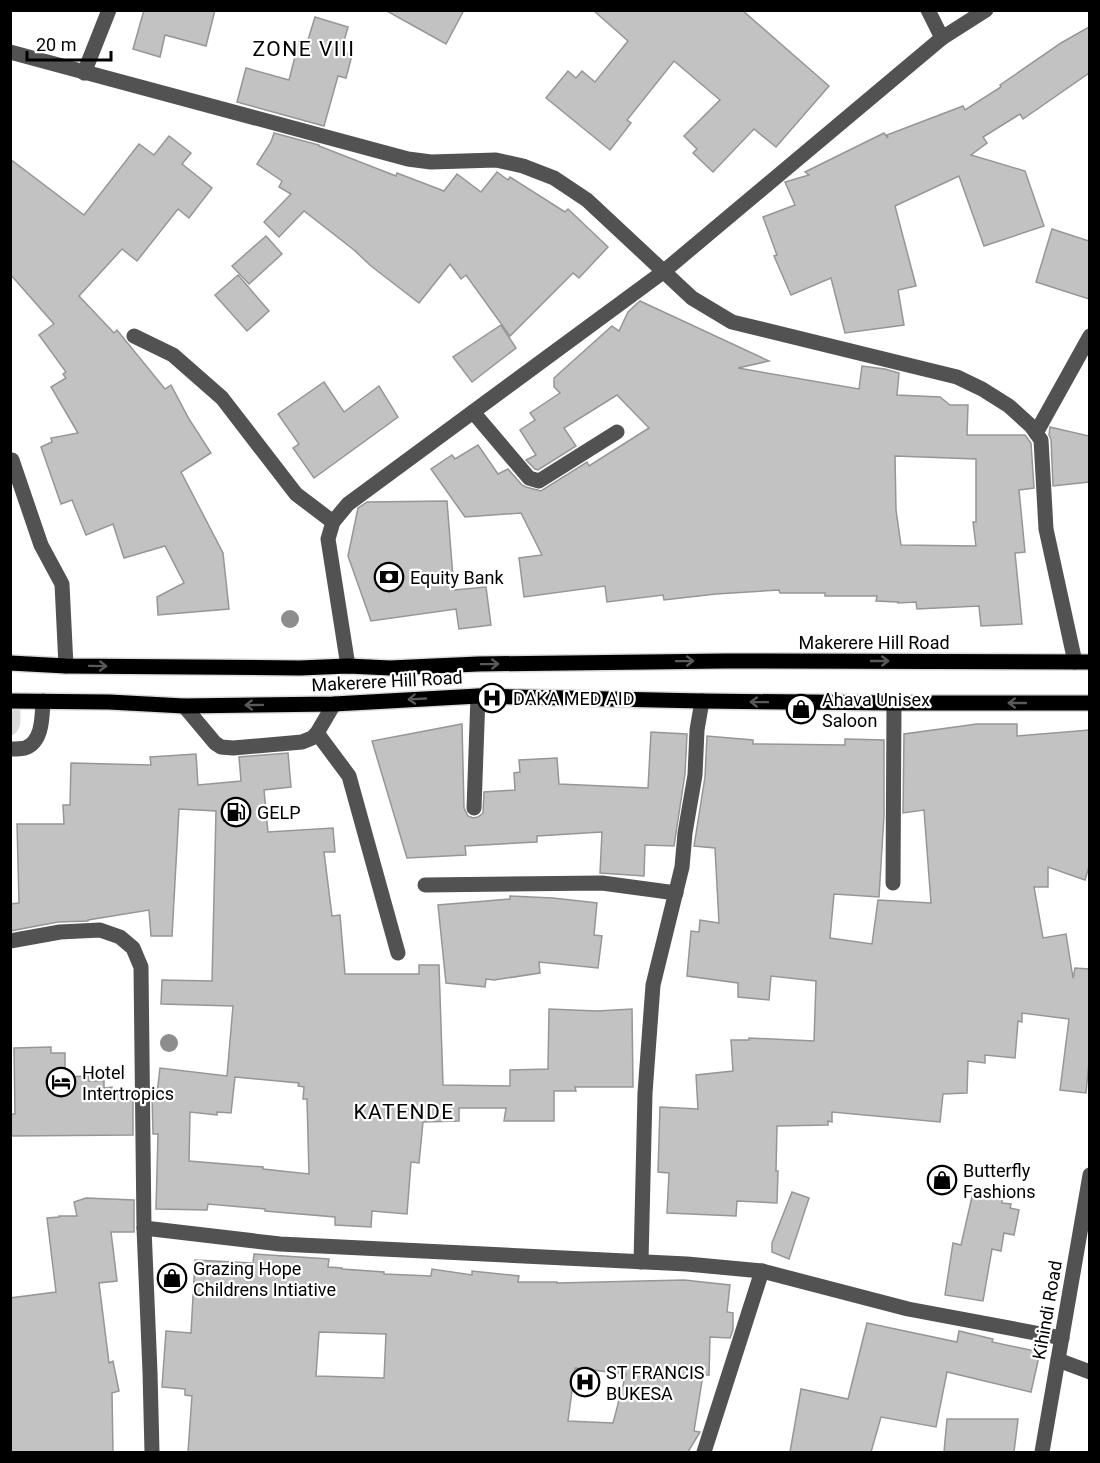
<svg xmlns="http://www.w3.org/2000/svg" width="1100" height="1463" font-family="Roboto,sans-serif">
  <rect width="100%" height="100%" fill="#fff"/>
  <path fill="#d9d9d9" d="M20,703C20,716 24,730 11,736L10,704Z"/>
  <g fill="#c2c2c2" stroke="#969696" stroke-width="1.5" fill-rule="evenodd">
    <polygon points="144,10 215,10 206,46 165,35 160,57 133,49"/>
    <polygon points="385,10 464,10 446,44"/>
    <polygon points="593,10 742,10 829,86 776,147 754,129 713,172 693,153 697,149 684,136 720,100 674,61 627,120 631,123 610,150 546,98 568,71 576,78 582,71 595,82 628,41"/>
    <polygon points="315,17 348,27 341,52 352,55 346,78 338,76 324,126 237,102 246,68 289,80 299,41 307,43"/>
    <polygon points="1089,27 1089,73 1023,119 1020,114 983,137 987,143 971,155 1025,171 1044,226 984,246 959,176 895,206 916,286 898,290 904,325 845,333 831,278 791,295 774,256 777,255 763,217 795,205 785,182 809,175 805,172 884,133 888,138 887,135 963,106 965,110 1001,87 1000,85 1061,43"/>
    <polygon points="274,133 319,145 319,146 396,176 397,173 444,191 457,174 481,192 497,172 508,180 510,177 565,212 568,209 608,247 579,278 573,273 510,336 466,275 461,279 450,264 419,303 371,266 354,250 304,211 279,237 264,222 291,194 279,187 282,181 257,164 271,142"/>
    <polygon points="169,136 191,153 182,164 212,188 189,218 178,209 137,261 122,249 79,296 114,333 117,330 165,389 171,385 189,419 211,453 181,472 223,553 229,609 158,615 157,597 184,583 165,546 124,558 113,524 86,535 72,500 61,504 41,447 52,442 51,438 78,433 51,387 66,378 63,374 66,372 39,335 54,324 10,274 10,159 84,215 139,144 154,155"/>
    <polygon points="1052,229 1089,241 1089,299 1036,282"/>
    <polygon points="266,236 282,254 249,284 232,266"/>
    <polygon points="238,275 269,311 247,331 215,295"/>
    <path d="M640,301L769,361L738,368L859,389L862,366L885,369L899,373L897,395L940,397L950,405H968L967,435H1025L1031,443L1034,488L1019,490L1025,552L1015,553L1022,624L981,626L979,606L917,609L916,602L898,603V602L876,601L877,596H825V593H780L779,590L716,594L664,600L663,595L607,602L605,586L524,597L519,558L542,555L521,513L465,517L431,469L452,455L455,459L478,445L498,474L508,469L522,485L526,487L541,491L587,462L589,466L649,428L617,395L564,428L576,446L538,470L535,469L526,460L536,455L520,430L535,420L530,413L560,393L554,387V378L612,326L619,331L628,312ZM895,456L976,459V522H973L976,546L901,545L896,510Z"/>
    <polygon points="501,325 516,348 472,382 453,357"/>
    <polygon points="324,382 344,412 379,386 398,417 314,478 293,448 299,444 278,414"/>
    <polygon points="1050,427 1089,436 1089,482 1053,486 1051,439 1049,435"/>
    <polygon points="447,501 454,590 486,587 491,625 459,629 456,609 371,621 348,556 358,508 367,502"/>
    <polygon points="462,724 464,808 468,816 473,818 478,817 483,813 484,792 515,790 514,773 520,772 519,760 557,758 559,784 648,788 651,732 687,734 685,774 674,846 645,845 644,876 600,873 602,832 537,836 537,842 465,846 466,855 407,858 372,741"/>
    <polygon points="977,724 1017,724 1017,736 1089,730 1089,867 1085,880 1048,867 1048,887 1034,887 1043,938 1066,934 1073,978 1075,968 1089,969 1089,1062 1086,1093 1060,1090 1069,1019 1022,1013 1022,1022 1018,1021 1015,1058 985,1055 985,1063 968,1061 967,1093 943,1094 940,1122 832,1112 832,1122 828,1121 828,1125 777,1126 776,1171 778,1171 777,1203 737,1201 736,1216 667,1213 669,1173 658,1172 660,1107 698,1109 696,1075 733,1071 731,1040 749,1040 749,1038 814,1041 816,981 771,976 769,1000 738,997 738,983 687,976 691,931 699,932 700,920 719,923 715,848 694,846 705,777 707,736 753,740 753,744 845,745 845,739 884,740 884,816 879,897 834,894 830,938 872,944 878,900 931,903 924,810 903,813 904,734"/>
    <path d="M288,753L291,787L264,790L268,832L333,828L335,852H324L332,916L340,915L345,974H419V965H439L443,1085L510,1086V1070L548,1069L549,1009L597,1011L632,1009L633,1087H575L576,1091H554V1121H504L506,1108H459V1121L423,1122L419,1163L411,1162L407,1214L372,1211L371,1227L335,1225V1217L265,1211V1209L208,1204L207,1210L156,1209L158,1134H153L152,1094H157L160,1068L227,1076L233,1006L161,1004L162,980L212,981L216,811L179,809L172,936H151L149,910L88,920V921L58,922L10,931V904L19,903L17,824H64L63,805H70L71,763L151,765L150,757L196,754L198,785L241,781L239,757ZM235,1077L299,1083L298,1086L304,1087L303,1099H307L309,1174L263,1169V1167L189,1161L190,1112L217,1115V1112L231,1113Z"/>
    <polygon points="510,896 553,898 597,903 594,935 602,936 598,968 539,962 540,973 494,980 486,979 485,987 446,983 438,905 510,899"/>
    <polygon points="51,1047 51,1053 65,1053 65,1077 88,1076 89,1081 104,1081 104,1088 112,1087 111,1094 133,1094 133,1135 10,1136 10,1114 15,1114 14,1048"/>
    <polygon points="974,1188 1002,1195 1002,1203 1011,1204 1010,1208 1019,1210 1014,1235 1004,1233 1001,1251 992,1249 983,1301 945,1295 953,1243 961,1245"/>
    <polygon points="792,1192 809,1198 789,1259 772,1252 772,1243"/>
    <polygon points="86,1198 134,1200 134,1232 111,1232 117,1281 99,1283 109,1363 113,1361 119,1391 112,1393 113,1452 10,1452 10,1298 56,1292 47,1218 59,1217 59,1216 77,1216 74,1202"/>
    <path d="M254,1254L329,1259L328,1267L342,1268V1269L384,1272V1274L431,1276L432,1269L472,1275V1271L519,1276L518,1282H557V1283L684,1280L730,1285L727,1312L733,1313V1330L730,1338L710,1337L709,1375H703L694,1431L700,1432L688,1452H188L192,1396L185,1395V1389L162,1387L166,1331L191,1333L195,1260L253,1263ZM319,1332L386,1334L384,1378L316,1376ZM575,1368L626,1374L613,1423L568,1421Z"/>
    <polygon points="867,1323 957,1342 959,1331 993,1339 992,1342 1040,1352 1031,1392 947,1372 936,1427 881,1417 871,1452 790,1452 801,1389 848,1399"/>
    <polygon points="947,1419 1018,1419 1014,1452 944,1452"/>
  </g>
  <g fill="none" stroke-linecap="round" stroke-linejoin="round">
    <g stroke="#dbdbdb" stroke-width="18">
      <g id="major">
        <polyline points="10,663 66,666 300,668 348,666 390,668 478,664 725,661 1090,662"/>
        <polyline points="10,701 109,702 184,706 334,704 478,696 702,701 894,703 1090,703"/>
      </g>
    </g>
    <g stroke="#525252" stroke-width="15">
      <polyline points="928,10 942,38"/>
      <polyline points="10,52 408,159 431,162 496,160 523,166 554,178 587,200 692,298 732,322 957,377 982,389 1009,406 1031,426 1041,440 1046,529 1075,662"/>
      <polyline points="84,73 109,10"/>
      <polyline points="134,336 173,355 222,398 296,494 333,522"/>
      <polyline points="473,412 529,478 539,481 617,432"/>
      <polyline points="1036,433 1090,336"/>
      <polyline points="12,460 41,545 62,584 66,666"/>
      <polyline points="348,666 328,539 333,522 348,504 663,272 942,38 986,10"/>
      <polyline points="184,706 215,743 221,747 233,748 302,742 312,738 317,733 334,704"/>
      <polyline points="317,733 349,776 398,953"/>
      <path d="M10,749C15,749 21,749 25,748C43,742 42,716 43,701"/>
      <polyline points="474,808 478,696"/>
      <polyline points="893,883 894,703"/>
      <polyline points="425,885 602,883 676,893"/>
      <polyline points="10,941 60,932 100,930 120,937 133,948 141,967 144,1228 150,1372 152,1452"/>
      <polyline points="144,1228 280,1244 687,1264 762,1271 908,1309 1062,1338"/>
      <polyline points="641,1262 645,1093 653,985 682,867 685,833 695,775 697,730 702,701"/>
      <polyline points="1058,1360 1090,1372"/>
      <polyline points="704,1452 762,1271"/>
      <polyline points="1042,1452 1090,1175"/>
    </g>
    <use href="#major" stroke="#000" stroke-width="15"/>
  </g>
  <g fill="#8d8d8d">
    <circle cx="290" cy="619" r="9"/>
    <circle cx="169" cy="1043" r="9"/>
  </g>
  <defs><path id="oneway-shaft" d="M-6 0H5M1.5-3L5.5 0L1.5 3" fill="none" stroke-width="1.6" stroke-linecap="round" stroke-linejoin="round" transform="scale(1.5)"/></defs>
  <g stroke="#595959">
    <use href="#oneway-shaft" transform="translate(685 661) rotate(-1)"/>
    <use href="#oneway-shaft" transform="translate(880 661)"/>
    <use href="#oneway-shaft" transform="translate(490 664) rotate(-1)"/>
    <use href="#oneway-shaft" transform="translate(98 666) rotate(1)"/>
    <use href="#oneway-shaft" transform="translate(417 699) rotate(177)"/>
    <use href="#oneway-shaft" transform="translate(759 702) rotate(-179)"/>
    <use href="#oneway-shaft" transform="translate(1017 703) rotate(-180)"/>
    <use href="#oneway-shaft" transform="translate(254 705) rotate(179)"/>
  </g>
  <defs>
    <g id="bank-ring" transform="scale(1.5)"><circle r="9.5" fill="#fff" stroke="#000" stroke-width="1.5"/><path d="M-6-4H6V4H-6ZM0-2.3a2.3 2.3 0 1 0 0 4.6a2.3 2.3 0 1 0 0-4.6Z" fill="#000"/></g>
    <g id="hospital-ring" transform="scale(1.5)"><circle r="9.5" fill="#fff" stroke="#000" stroke-width="1.5"/><path d="M-5-5h3v3.5h4V-5h3V5h-3V1.5h-4V5h-3Z" fill="#000"/></g>
    <g id="shop-ring" transform="scale(1.5)"><circle r="9.5" fill="#fff" stroke="#000" stroke-width="1.5"/><path d="M-5-2.5h2.3a2.7 3.5 0 0 1 5.4 0H5L5.5 6h-11ZM-1.5-2.5h3a1.5 2.3 0 0 0-3 0Z" fill="#000"/></g>
    <g id="fuel-ring" transform="scale(1.5)"><circle r="9.5" fill="#fff" stroke="#000" stroke-width="1.5"/><path d="M-5.5-6h7V0h2V4h1.3V-2.5L3-4.5l.8-.8L6-3V5H2.5V1h-1V6h-7ZM-4.2-4.7v3.2H.2V-4.7Z" fill="#000"/></g>
    <g id="hotel-ring" transform="scale(1.5)"><circle r="9.5" fill="#fff" stroke="#000" stroke-width="1.5"/><path d="M-6-4.5h1.5V1H6V5H4.5V3h-9V5H-6ZM-4 0a1.8 1.8 0 1 1 3.6 0ZM.5 0V-2.5h3Q6-2.5 6 0Z" fill="#000"/></g>
  </defs>
  <g fill-rule="evenodd">
    <use href="#bank-ring" x="389" y="577"/>
    <use href="#hospital-ring" x="492" y="698"/>
    <use href="#shop-ring" x="801" y="709"/>
    <use href="#fuel-ring" x="236" y="812"/>
    <use href="#hotel-ring" x="61" y="1082"/>
    <use href="#shop-ring" x="942" y="1180"/>
    <use href="#shop-ring" x="172" y="1278"/>
    <use href="#hospital-ring" x="585" y="1382"/>
  </g>
  <g text-anchor="middle" dominant-baseline="central" stroke-width="4.5" stroke-linejoin="round" paint-order="stroke">
    <g font-size="18" fill="#000" stroke="#fff" text-anchor="start">
      <text x="410" y="577">Equity Bank</text>
      <text x="513" y="698">DAKA MED AID</text>
      <text x="822" y="699">Ahava Unisex<tspan x="822" dy="21">Saloon</tspan></text>
      <text x="257" y="812">GELP</text>
      <text x="82" y="1072">Hotel<tspan x="82" dy="21">Intertropics</tspan></text>
      <text x="963" y="1170">Butterfly<tspan x="963" dy="21">Fashions</tspan></text>
      <text x="193" y="1268">Grazing Hope<tspan x="193" dy="21">Childrens Intiative</tspan></text>
      <text x="606" y="1372">ST FRANCIS<tspan x="606" dy="21">BUKESA</tspan></text>
    </g>
    <g font-size="18" fill="#000" stroke="#fff">
      <text x="874" y="642">Makerere Hill Road</text>
      <text transform="translate(387 681) rotate(-3)">Makerere Hill Road</text>
      <text transform="translate(1047 1310) rotate(-80)">Kihindi Road</text>
    </g>
    <g font-size="21" letter-spacing="1.5" fill="#000" stroke="#fff">
      <text x="304" y="49">ZONE VIII</text>
      <text x="404" y="1112">KATENDE</text>
    </g>
  </g>
  <rect width="1100" height="1463" fill="none" stroke="#000000" stroke-width="24"/>
  <path d="M27 51v9h84v-9" fill="none" stroke="#000000" stroke-width="3"/>
  <text x="36" y="51" font-size="18" fill="#000000" stroke="#ffffff" stroke-width="4.5" paint-order="stroke">20 m</text>
</svg>
